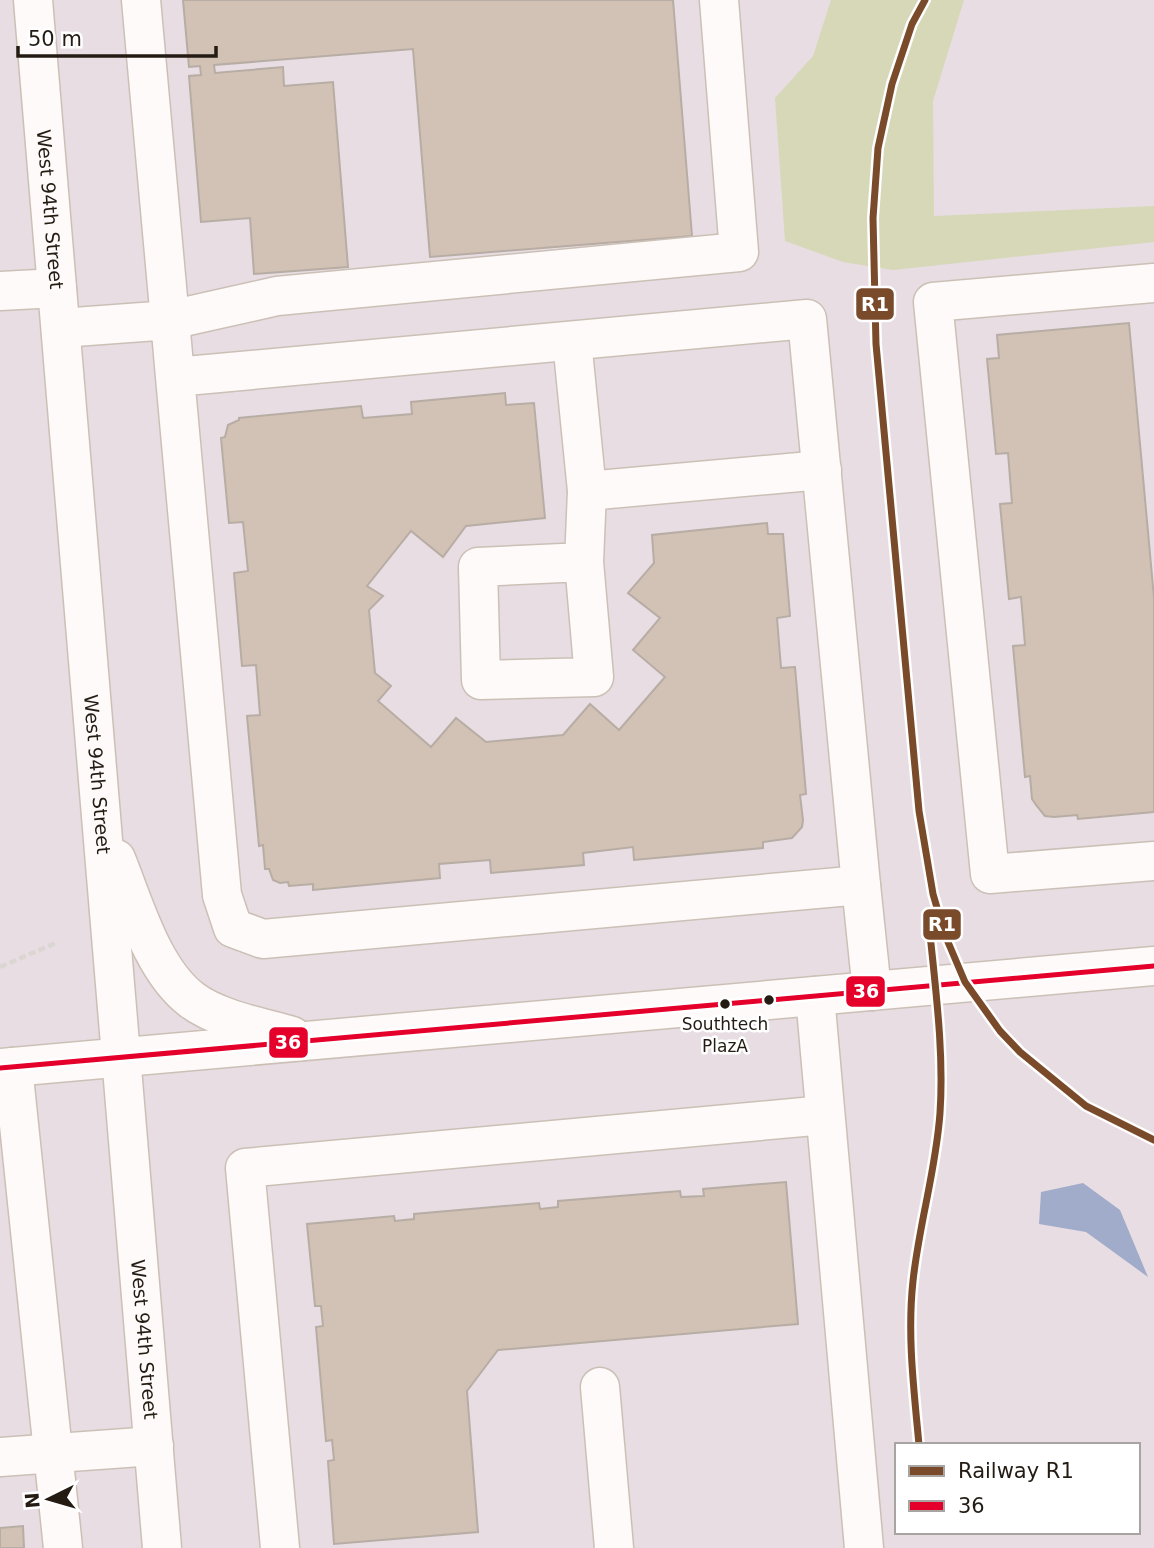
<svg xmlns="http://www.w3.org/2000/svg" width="1154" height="1548" font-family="'DejaVu Sans',sans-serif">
  <rect width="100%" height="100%" fill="#f1e1d5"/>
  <path fill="#e7dde3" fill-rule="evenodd" d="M0,0H1154V1548H0ZM897,1445H1138V1532H897Z"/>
  <polygon fill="#d6d8b8" points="831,0 964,0 933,101 934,216 1154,206 1154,242 893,270 843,262 785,241 775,98 813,56"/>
  <polygon fill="#a1acca" points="1083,1183 1120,1210 1148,1277 1086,1232 1039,1224 1041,1192"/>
  <g fill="#d2c2b5" stroke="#b8ada4" stroke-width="2">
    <polygon points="183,0 673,0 692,236 430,257 413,49 214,65 215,73 283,67 284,86 333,82 348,267 254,274 250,218 201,222 189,76 201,75 200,66 189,67"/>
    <polygon points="1129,323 1154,598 1154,812 1078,819 1077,815 1054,817 1045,816 1036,805 1032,799 1030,776 1025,777 1013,646 1025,645 1021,597 1009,599 1000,504 1012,503 1008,453 996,454 987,359 999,358 997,335"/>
    <polygon points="505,393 506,405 534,403 545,518 466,526 443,557 411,531 367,586 383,596 369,610 375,673 391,686 378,701 431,747 456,718 486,742 563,735 590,704 619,730 665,677 633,650 660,618 628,593 654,563 652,535 767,523 768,534 783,534 790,616 777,618 781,668 795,667 806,794 800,795 803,820 802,827 792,838 763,842 763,848 634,860 633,847 583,853 584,865 491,873 490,860 439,864 440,878 313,890 313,884 289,886 288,882 280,883 273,880 269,869 265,869 263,845 259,846 247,716 260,715 256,665 242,666 234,573 248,571 243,522 229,523 221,438 225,437 228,425 239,420 239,418 361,406 363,418 412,414 411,402"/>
    <polygon points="786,1182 798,1324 498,1350 467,1391 478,1532 334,1544 328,1461 334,1460 332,1440 326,1441 316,1327 323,1326 321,1306 315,1306 307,1224 394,1216 395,1221 414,1219 414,1214 539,1203 540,1209 558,1207 558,1201 680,1191 681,1197 704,1196 703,1189"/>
    <polygon points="23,1526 24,1548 0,1548 0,1528"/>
  </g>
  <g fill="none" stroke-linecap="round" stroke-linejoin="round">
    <g stroke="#ccc0b6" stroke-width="41">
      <g id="minor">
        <path id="s1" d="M33,0L162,1548"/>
        <polyline points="141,0 170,320 277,296 739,252 719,0"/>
        <polyline points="1154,283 933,302 990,874 1154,861"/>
        <polyline points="0,291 57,288"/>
        <polyline points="61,328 170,320 175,377 222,895 233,928 263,939 861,885 807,319 175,377"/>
        <polyline points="572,341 587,491 584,562 594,677 481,680 478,567 584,562"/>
        <polyline points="587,491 822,470"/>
        <path d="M116,859C134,903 152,970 192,1000C217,1019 261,1027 292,1036"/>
        <polyline points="861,885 872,991"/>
        <polyline points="815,996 864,1548"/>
        <polyline points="13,1067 63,1548"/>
        <polyline points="0,1068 1154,966"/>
        <polyline points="600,1387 614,1548"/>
        <polyline points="0,1457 154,1446"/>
        <polyline points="280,1548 245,1168 825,1115"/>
      </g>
    </g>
    <polyline stroke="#dbd6d2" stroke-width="4.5" stroke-dasharray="7 3.5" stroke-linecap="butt" points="0,967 58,942"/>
    <use href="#minor" stroke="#fdfaf9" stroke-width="38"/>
    <g stroke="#fff" stroke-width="10">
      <polyline id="bus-1" points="0,1068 1154,966"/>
    </g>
    <use href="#bus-1" stroke="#e4002b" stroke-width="5"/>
    <g stroke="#fff" stroke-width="12">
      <g id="rail-1">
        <polyline points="925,0 912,24 892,84 878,148 873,218 876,344 919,811 933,894 945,935 965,982 1000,1031 1020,1052 1086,1106 1154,1140"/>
        <path d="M919,1445C914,1390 907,1335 913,1281C919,1224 936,1170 940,1113C944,1054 936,993 930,934"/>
      </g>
    </g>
    <use href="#rail-1" stroke="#7a4b2a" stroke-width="7"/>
  </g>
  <g fill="#241b13" stroke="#fff" stroke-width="2.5">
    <circle cx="769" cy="1000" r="6"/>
    <circle cx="725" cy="1004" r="6"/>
  </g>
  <g text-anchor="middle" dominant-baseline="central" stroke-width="5" stroke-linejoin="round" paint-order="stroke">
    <g font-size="17" fill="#241b13" stroke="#fff">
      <text x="725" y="1024">Southtech<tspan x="725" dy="22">PlazA</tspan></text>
    </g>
    <g font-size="19" fill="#241b13" stroke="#fff">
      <text stroke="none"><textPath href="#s1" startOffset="210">West 94th Street</textPath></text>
      <text stroke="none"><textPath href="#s1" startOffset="777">West 94th Street</textPath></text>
      <text stroke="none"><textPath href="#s1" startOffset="1344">West 94th Street</textPath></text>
    </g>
  </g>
  <g stroke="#fff" stroke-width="2.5">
    <rect x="855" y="287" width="40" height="34" rx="7" fill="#7a4b2a"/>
    <rect x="922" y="908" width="40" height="33" rx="7" fill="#7a4b2a"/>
    <rect x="845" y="975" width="41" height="33" rx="7" fill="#e4002b"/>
    <rect x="268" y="1026" width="41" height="33" rx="7" fill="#e4002b"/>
  </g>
  <g font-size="19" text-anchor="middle" font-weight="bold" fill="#fff">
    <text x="875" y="311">R1</text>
    <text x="942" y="931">R1</text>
    <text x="866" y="998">36</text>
    <text x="288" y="1049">36</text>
  </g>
  <rect x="895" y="1443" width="245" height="91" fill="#ffffff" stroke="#a7a4a1" stroke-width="2"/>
  <rect x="909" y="1466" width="35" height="10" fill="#7a4b2a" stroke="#a7a4a1" stroke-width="2"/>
  <text x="958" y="1478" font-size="21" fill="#241b13">Railway R1</text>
  <rect x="909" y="1501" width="35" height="10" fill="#e4002b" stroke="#a7a4a1" stroke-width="2"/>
  <text x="958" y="1513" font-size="21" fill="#241b13">36</text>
  <g transform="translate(49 1499) rotate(265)" stroke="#ffffff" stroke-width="5" paint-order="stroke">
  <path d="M0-5L12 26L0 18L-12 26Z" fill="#241b13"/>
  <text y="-10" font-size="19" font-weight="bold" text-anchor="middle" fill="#241b13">N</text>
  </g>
  <path d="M18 46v10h198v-10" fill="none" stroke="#241b13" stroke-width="3.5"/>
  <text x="28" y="46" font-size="21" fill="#241b13" stroke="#ffffff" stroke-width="5" paint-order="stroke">50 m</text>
</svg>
